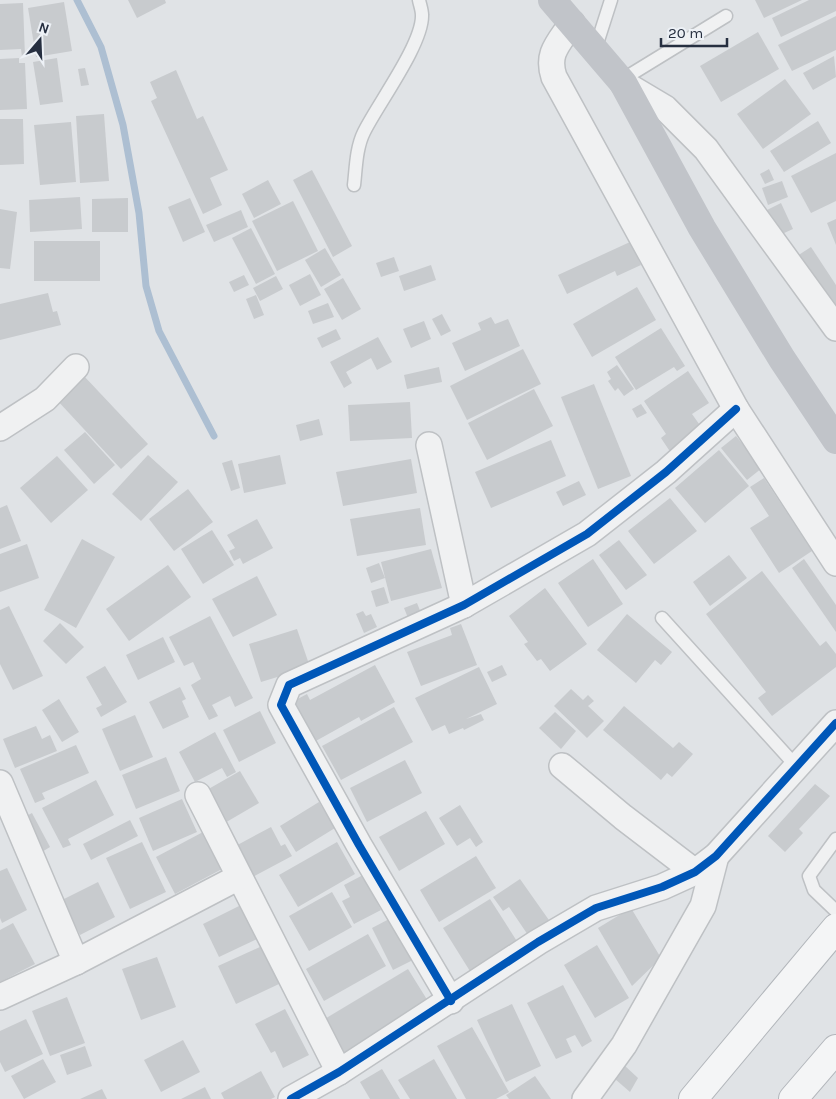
<svg xmlns="http://www.w3.org/2000/svg" width="836" height="1099" font-family="Karla,sans-serif">
  <rect width="100%" height="100%" fill="#e0e3e6"/>
  <g fill="none" stroke-linecap="round" stroke-linejoin="round">
    <polyline stroke="#adbfd2" stroke-width="7" points="77,0 101,47 123,125 139,213 146,286 159,331 214,436"/>
  </g>
  <g fill="#c8cbce">
    <polygon points="128,0 165,0 166,3 137,18"/>
    <polygon points="755,0 802,0 764,18"/>
    <polygon points="809,0 836,0 836,11 781,37 772,18"/>
    <polygon points="64,2 72,51 36,57 28,8"/>
    <polygon points="23,3 25,57 22,57 21,49 0,50 0,4"/>
    <polygon points="836,16 836,50 792,71 778,45"/>
    <polygon points="758,32 779,69 721,102 700,66"/>
    <polygon points="834,56 836,77 813,90 803,73"/>
    <polygon points="19,58 19,63 25,63 27,109 0,110 0,59"/>
    <polygon points="57,58 63,102 40,105 33,62"/>
    <polygon points="85,68 89,85 81,86 78,69"/>
    <polygon points="176,70 197,119 203,116 228,170 210,178 222,205 203,214 151,101 157,98 150,82"/>
    <polygon points="785,79 811,114 763,149 737,114"/>
    <polygon points="104,114 109,181 80,183 76,116"/>
    <polygon points="0,119 23,119 24,164 0,165"/>
    <polygon points="818,121 831,143 784,172 770,151"/>
    <polygon points="71,122 76,182 40,185 34,125"/>
    <polygon points="836,153 836,201 811,213 791,176"/>
    <polygon points="769,169 774,180 765,184 760,174"/>
    <polygon points="312,170 352,246 333,257 293,180"/>
    <polygon points="268,180 281,204 254,218 242,194"/>
    <polygon points="782,181 788,197 768,205 762,188"/>
    <polygon points="80,197 82,229 30,232 29,200"/>
    <polygon points="128,198 128,232 92,232 92,199"/>
    <polygon points="190,198 205,232 183,242 168,207"/>
    <polygon points="293,201 318,251 277,271 252,221"/>
    <polygon points="781,203 793,229 773,238 761,213"/>
    <polygon points="0,209 17,212 10,269 0,268"/>
    <polygon points="241,210 248,227 214,242 206,225"/>
    <polygon points="836,219 836,245 827,223"/>
    <polygon points="251,228 275,274 256,284 232,238"/>
    <rect x="34" y="241" width="66" height="40"/>
    <polygon points="630,242 641,265 617,276 615,271 567,294 558,275"/>
    <polygon points="811,247 836,285 836,305 829,310 794,258"/>
    <polygon points="325,248 341,275 321,287 305,260"/>
    <polygon points="394,257 399,271 381,277 376,263"/>
    <polygon points="431,265 436,280 404,291 399,276"/>
    <polygon points="310,274 321,295 300,306 289,285"/>
    <polygon points="244,275 249,285 234,292 229,282"/>
    <polygon points="276,276 283,289 260,301 253,288"/>
    <polygon points="343,278 361,309 342,320 324,289"/>
    <polygon points="637,287 656,320 592,357 573,324"/>
    <polygon points="48,293 53,312 57,311 61,325 0,340 0,304"/>
    <polygon points="256,295 264,315 254,319 246,299"/>
    <polygon points="328,303 334,317 313,324 308,311"/>
    <polygon points="442,314 451,331 441,336 432,319"/>
    <polygon points="491,317 495,324 508,319 520,346 465,371 452,343 481,330 478,323"/>
    <polygon points="424,321 431,339 411,348 403,329"/>
    <polygon points="661,328 685,366 677,371 674,367 636,390 615,357"/>
    <polygon points="336,329 341,339 322,348 317,338"/>
    <polygon points="378,337 392,362 377,370 371,358 346,372 352,383 344,388 330,362"/>
    <polygon points="523,349 541,384 467,420 450,386"/>
    <polygon points="617,365 634,389 624,396 618,388 615,391 608,381 611,379 607,372"/>
    <polygon points="439,367 442,382 407,389 404,375"/>
    <polygon points="688,371 709,403 692,414 704,431 671,453 661,438 666,434 644,401"/>
    <polygon points="83,375 148,444 121,469 56,399"/>
    <polygon points="594,384 631,476 598,489 561,397"/>
    <polygon points="534,389 553,426 487,460 468,423"/>
    <polygon points="410,402 412,438 350,441 348,405"/>
    <polygon points="641,404 647,413 637,418 632,409"/>
    <polygon points="319,419 323,435 300,441 296,425"/>
    <polygon points="85,432 115,465 94,484 64,450"/>
    <polygon points="736,436 762,468 747,480 721,448"/>
    <polygon points="551,440 566,476 491,508 475,472"/>
    <polygon points="719,450 749,486 705,523 675,488"/>
    <polygon points="148,455 178,482 141,521 112,494"/>
    <polygon points="280,455 286,484 244,493 238,464"/>
    <polygon points="57,456 88,490 51,523 20,488"/>
    <polygon points="411,459 417,493 343,506 336,472"/>
    <polygon points="232,460 240,488 231,491 222,463"/>
    <polygon points="764,478 812,551 779,573 750,528 769,516 750,487"/>
    <polygon points="579,481 586,495 563,506 556,492"/>
    <polygon points="188,489 213,522 174,551 149,519"/>
    <polygon points="670,498 697,531 654,564 628,531"/>
    <polygon points="7,505 21,541 0,549 0,508"/>
    <polygon points="420,508 426,545 357,556 350,519"/>
    <polygon points="257,519 273,548 243,564 240,558 234,561 229,551 235,548 227,535"/>
    <polygon points="212,530 234,565 203,584 181,549"/>
    <polygon points="82,539 115,557 76,628 44,610"/>
    <polygon points="619,540 647,575 626,590 599,555"/>
    <polygon points="27,544 39,578 0,592 0,554"/>
    <polygon points="431,549 442,588 391,601 381,562"/>
    <polygon points="729,555 747,578 710,606 693,582"/>
    <polygon points="593,559 623,604 588,627 558,583"/>
    <polygon points="804,559 836,605 836,632 792,568"/>
    <polygon points="379,563 385,578 371,583 366,568"/>
    <polygon points="168,565 191,597 129,641 106,609"/>
    <polygon points="762,571 820,646 826,641 836,654 836,667 772,716 758,698 766,692 706,614"/>
    <polygon points="257,576 277,615 233,637 212,599"/>
    <polygon points="384,587 389,603 376,607 371,591"/>
    <polygon points="545,588 587,644 550,671 541,659 537,661 524,644 528,642 509,616"/>
    <polygon points="417,603 423,618 410,623 404,608"/>
    <polygon points="9,606 43,676 13,690 0,664 0,610"/>
    <polygon points="363,611 366,616 371,614 377,627 364,633 356,614"/>
    <polygon points="627,614 672,652 661,665 655,660 636,683 597,650"/>
    <polygon points="210,616 253,698 235,707 230,696 212,705 218,716 209,720 191,685 201,679 193,662 184,666 169,637"/>
    <polygon points="60,623 84,647 66,664 43,641"/>
    <polygon points="461,624 477,665 421,686 407,652 452,635 450,628"/>
    <polygon points="297,629 310,667 261,682 249,644"/>
    <polygon points="163,637 175,662 138,680 126,655"/>
    <polygon points="375,665 395,702 361,721 359,717 314,742 292,702 307,694 310,700"/>
    <polygon points="502,665 507,675 492,682 487,672"/>
    <polygon points="105,666 127,702 101,717 96,708 102,705 86,677"/>
    <polygon points="479,667 497,704 466,719 481,714 484,720 464,730 463,728 449,734 445,725 432,731 415,698"/>
    <polygon points="180,687 186,699 182,701 189,717 163,729 149,702"/>
    <polygon points="571,689 583,700 588,695 594,701 588,706 604,721 587,738 554,706"/>
    <polygon points="59,699 79,732 62,742 42,710"/>
    <polygon points="624,706 673,748 679,742 693,754 672,777 667,773 661,780 603,730"/>
    <polygon points="394,707 413,742 341,780 322,746"/>
    <polygon points="260,711 276,743 239,762 223,730"/>
    <polygon points="555,712 576,731 561,749 539,728"/>
    <polygon points="135,715 153,757 120,771 102,729"/>
    <polygon points="36,726 42,739 50,735 57,751 15,768 3,739"/>
    <polygon points="215,732 236,772 227,777 222,768 195,782 179,752"/>
    <polygon points="76,745 89,773 42,793 45,799 35,803 20,769"/>
    <polygon points="166,757 180,791 136,809 122,775"/>
    <polygon points="405,760 422,793 367,822 350,788"/>
    <polygon points="240,771 259,803 223,824 205,791"/>
    <polygon points="96,780 114,815 68,839 71,845 63,848 42,808"/>
    <polygon points="815,784 830,796 799,829 803,833 785,852 768,836"/>
    <polygon points="182,799 197,832 153,851 139,818"/>
    <polygon points="319,802 335,828 296,852 280,826"/>
    <polygon points="460,805 483,842 476,847 470,838 457,846 439,818"/>
    <polygon points="426,811 445,844 399,871 379,837"/>
    <polygon points="32,813 50,847 37,855 17,821"/>
    <polygon points="130,820 138,836 91,860 83,844"/>
    <polygon points="271,827 281,846 285,844 292,856 247,880 230,849"/>
    <polygon points="203,832 222,869 175,894 156,857"/>
    <polygon points="142,842 166,892 130,909 106,858"/>
    <polygon points="337,842 355,874 298,907 279,875"/>
    <polygon points="476,856 496,888 439,922 420,890"/>
    <polygon points="7,868 27,910 2,923 0,918 0,871"/>
    <polygon points="363,875 381,910 354,924 342,901 350,897 344,885"/>
    <polygon points="520,879 551,923 530,938 509,907 503,911 493,897"/>
    <polygon points="98,882 115,917 80,935 62,900"/>
    <polygon points="332,892 352,927 309,951 289,916"/>
    <polygon points="490,899 520,946 473,976 443,928"/>
    <polygon points="243,904 259,938 219,957 203,924"/>
    <polygon points="631,908 661,958 632,986 598,928"/>
    <polygon points="391,918 413,960 393,970 372,928"/>
    <polygon points="13,923 35,964 0,982 0,930"/>
    <polygon points="368,934 386,966 324,1001 306,969"/>
    <polygon points="597,945 629,998 595,1018 564,965"/>
    <polygon points="262,946 279,984 236,1004 218,966"/>
    <polygon points="157,957 176,1007 141,1020 122,969"/>
    <polygon points="408,969 431,1006 346,1057 323,1020"/>
    <polygon points="563,985 592,1041 582,1047 575,1035 566,1039 572,1052 556,1059 527,1003"/>
    <polygon points="67,997 85,1043 50,1056 32,1011"/>
    <polygon points="512,1004 541,1066 506,1082 477,1020"/>
    <polygon points="285,1009 309,1055 283,1068 275,1051 271,1053 255,1024"/>
    <polygon points="26,1019 43,1054 5,1072 0,1062 0,1031"/>
    <polygon points="472,1027 509,1092 496,1099 466,1099 437,1046"/>
    <polygon points="183,1040 200,1072 161,1092 144,1060"/>
    <polygon points="85,1046 92,1066 67,1075 60,1055"/>
    <polygon points="43,1059 56,1082 24,1099 11,1076"/>
    <polygon points="434,1059 457,1099 410,1099 398,1080"/>
    <polygon points="624,1065 638,1078 630,1092 615,1079"/>
    <polygon points="382,1069 400,1099 370,1099 360,1082"/>
    <polygon points="261,1071 275,1097 271,1099 224,1099 221,1093"/>
    <polygon points="535,1076 551,1099 509,1099 506,1095"/>
    <polygon points="205,1087 211,1099 181,1099"/>
    <polygon points="102,1089 107,1099 80,1099"/>
  </g>
  <g fill="none" stroke-linecap="round" stroke-linejoin="round">
    <g stroke="#bec1c4" stroke-width="15">
      <g id="service">
        <polyline points="595,50 611,0"/>
        <polyline points="620,81 726,16"/>
        <path d="M354,185C356,168 356,148 364,132C377,105 423,44 422,15C422,10 420,5 419,0"/>
        <polyline points="662,618 797,767"/>
        <polyline points="836,839 809,876 814,890 836,911"/>
      </g>
    </g>
    <g stroke="#bec1c4" stroke-width="28">
      <g id="minor">
        <path d="M572,23C559,43 546,53 554,77L736,409L836,563"/>
        <polyline points="623,83 665,108 706,149 836,328"/>
        <polyline points="0,428 45,399 76,367"/>
        <polyline points="429,445 464,605"/>
        <polyline points="562,766 623,817 695,872"/>
        <polyline points="0,783 76,962"/>
        <polyline points="198,795 339,1072"/>
        <polyline points="0,997 76,962 239,877"/>
        <polyline points="451,1001 359,845 281,705 289,685 464,605 587,534 666,472 736,409"/>
        <polyline points="291,1099 339,1072 538,942 596,908 662,887 695,872 716,856 836,723"/>
        <polyline points="585,1099 624,1045 703,906 716,856"/>
      </g>
    </g>
    <g stroke="#b2b6bb" stroke-width="30">
      <g id="motorway">
        <polyline points="693,1099 836,928"/>
        <polyline points="793,1099 836,1049"/>
      </g>
    </g>
    <use href="#service" stroke="#f0f1f2" stroke-width="12"/>
    <use href="#minor" stroke="#f0f1f2" stroke-width="25"/>
    <polyline stroke="#c1c4c9" stroke-width="28" points="552,0 623,83 702,228 782,359 836,440"/>
    <use href="#motorway" stroke="#f4f5f6" stroke-width="28"/>
    <g stroke="#edf1f6" stroke-width="11">
      <g id="cycleway">
        <polyline points="451,1001 359,845 281,705 289,685 464,605 587,534 666,472 736,409"/>
        <polyline points="291,1099 339,1072 538,942 596,908 662,887 695,872 716,856 836,723"/>
      </g>
    </g>
    <use href="#cycleway" stroke="#0057b8" stroke-width="8"/>
  </g>
  <g transform="translate(40 40) rotate(19)" stroke="#edf1f6" stroke-width="4" paint-order="stroke">
  <path d="M0-4L9 19L0 12L-9 19Z" fill="#262f40"/>
  <text y="-8" font-size="14" font-weight="bold" text-anchor="middle" fill="#262f40">N</text>
  </g>
  <path d="M661 38v8h66v-8" fill="none" stroke="#262f40" stroke-width="2.5"/>
  <text x="668" y="38" font-size="15" fill="#262f40" stroke="#edf1f6" stroke-width="4" paint-order="stroke">20 m</text>
</svg>
